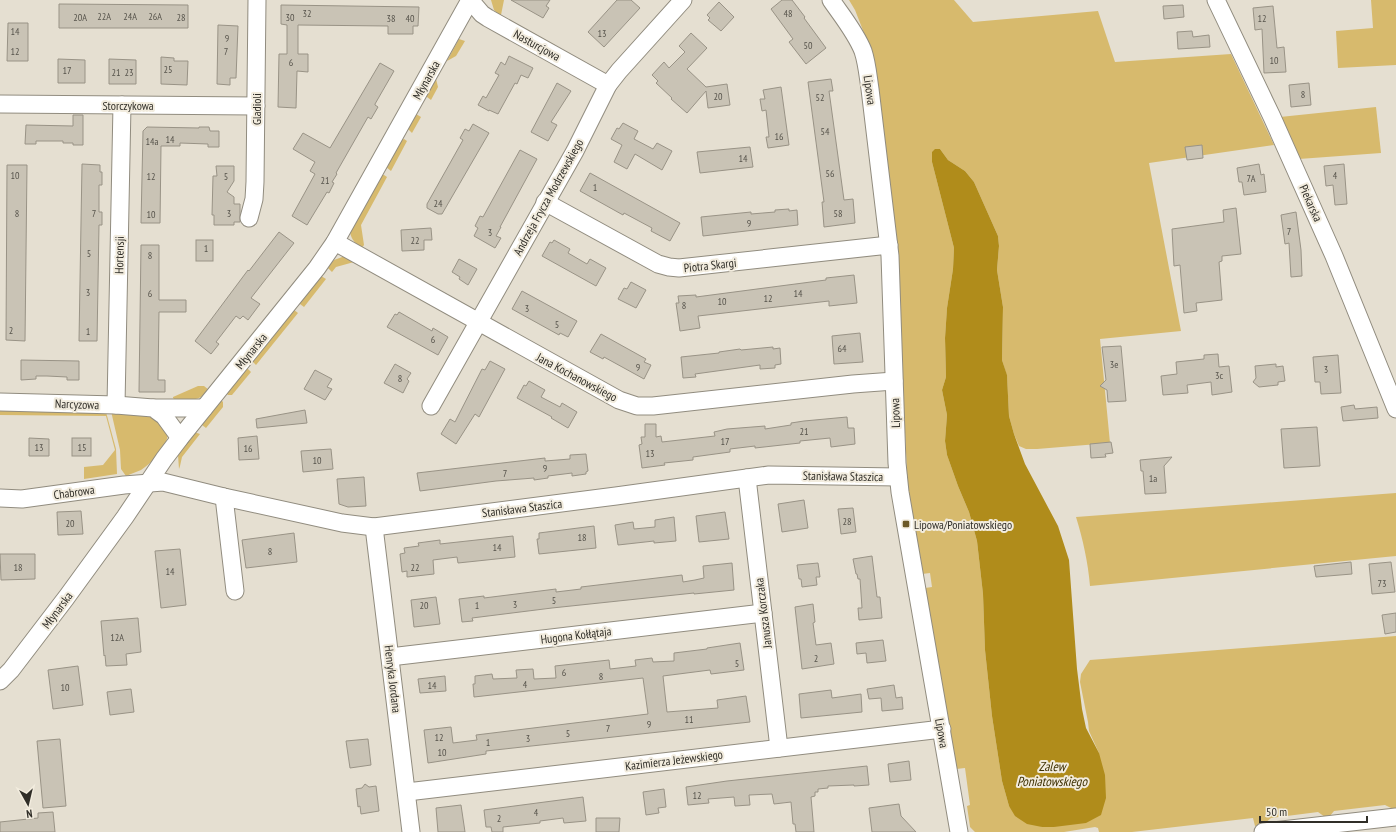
<svg xmlns="http://www.w3.org/2000/svg" width="1396" height="832" font-family="'PT Sans Narrow',sans-serif">
  <rect width="100%" height="100%" fill="#e5dfd1"/>
  <g fill="#d7ba6d">
    <polygon points="491,0 504,0 501,15 555,45 549,45 494,16 496,12 494,10"/>
    <polygon points="849,0 954,0 973,22 1098,11 1115,62 1231,54 1274,145 1149,163 1181,331 1100,339 1110,443 1037,449 1026,449 1019,446 1014,434 1009,416 1007,376 1002,360 1003,307 997,270 999,246 998,236 974,182 965,171 948,160 940,149 932,162 954,248 953,269 947,308 945,338 946,377 942,390 947,415 945,441 947,455 958,486 969,512 977,541 983,594 985,650 992,716 1002,781 1009,806 1042,827 1054,827 1099,753 1089,731 1088,722 1080,682 1081,674 1090,660 1396,636 1396,809 1391,810 1391,808 1385,805 1334,811 1329,817 1325,817 1318,812 1271,818 1264,824 1255,826 1253,818 1132,832 1099,832 1098,828 1095,827 1064,832 975,832 970,827 967,806 970,805 965,768 956,769 925,588 932,587 930,573 922,574 908,492 900,332 866,38 855,10"/>
    <polygon points="1371,0 1396,0 1396,65 1338,68 1336,31 1373,28"/>
    <polygon points="459,39 465,41 456,56 447,61"/>
    <polygon points="436,79 438,87 431,100 427,97 426,96"/>
    <polygon points="1376,107 1381,153 1299,159 1280,117"/>
    <polygon points="416,114 421,117 412,133 408,129"/>
    <polygon points="404,139 407,141 391,171 386,167 402,140"/>
    <path d="M382,175H384L387,177L361,225L364,245L361,249C356,244 351,239 350,232Z"/>
    <polygon points="345,256 354,262 336,267 332,272 327,267 334,260"/>
    <polygon points="321,276 326,279 304,307 300,304 300,302"/>
    <polygon points="294,310 298,313 256,365 252,361"/>
    <polygon points="246,369 248,369 251,372 232,395 228,395 226,393"/>
    <path d="M198,386H204L209,390C198,402 191,400 175,400L173,398V397Z"/>
    <polygon points="221,400 223,402 223,407 206,428 202,425"/>
    <polygon points="0,409 106,412 116,449 117,474 84,479 84,467 103,465 115,450 106,416 0,415"/>
    <path d="M111,411L156,417C159,420 164,425 166,429C173,443 152,463 141,470C136,472 131,474 126,476L121,469L120,450Z"/>
    <polygon points="194,432 200,434 182,457 180,466 179,469 178,455"/>
    <path d="M1396,493V556L1090,586C1088,562 1083,540 1076,517Z"/>
  </g>
  <polygon fill="#b08c1b" points="935,149 940,149 948,160 965,171 974,182 998,236 999,246 997,270 1003,307 1002,360 1007,375 1009,416 1014,434 1025,464 1058,526 1069,560 1077,669 1082,709 1086,728 1099,753 1105,775 1106,798 1101,815 1086,823 1054,827 1042,827 1027,824 1015,816 1009,806 1002,781 992,716 985,650 983,594 977,541 969,512 958,486 947,455 945,441 947,415 942,390 946,377 945,338 947,308 953,269 954,248 932,162 932,152"/>
  <g fill="#c9c3b5" stroke="#999386">
    <polygon points="511,0 550,0 546,6 549,8 543,18"/>
    <polygon points="617,0 631,0 640,8 604,47 588,32"/>
    <polygon points="782,0 792,0 805,17 804,18 826,48 806,64 789,42 793,39 771,9"/>
    <polygon points="719,2 734,17 721,31 708,20 710,18 707,15"/>
    <polygon points="59,4 188,5 188,28 59,28"/>
    <polygon points="281,5 419,7 418,26 413,26 413,34 388,34 388,26 298,25 298,54 308,54 308,72 297,71 296,108 278,107 279,54 287,54 287,25 281,24"/>
    <polygon points="1183,5 1184,17 1164,19 1163,6"/>
    <polygon points="1273,6 1277,48 1284,47 1286,72 1264,73 1262,29 1255,30 1253,8"/>
    <polygon points="8,23 28,23 28,61 7,61"/>
    <polygon points="218,25 238,26 236,78 230,78 230,85 217,84"/>
    <polygon points="1192,31 1193,37 1209,35 1210,47 1178,49 1177,32"/>
    <polygon points="691,33 707,48 687,69 706,87 727,84 730,105 708,108 706,91 687,113 671,99 672,98 656,83 658,81 652,75 664,62 669,68 685,52 679,46"/>
    <polygon points="509,56 533,68 528,78 521,75 517,84 515,83 498,114 489,110 489,111 478,105 483,96 486,98 499,75 495,73 501,62 505,65"/>
    <polygon points="161,57 174,58 174,61 188,61 187,85 161,84"/>
    <polygon points="58,59 85,60 85,83 58,83"/>
    <polygon points="109,59 136,60 136,84 109,84"/>
    <polygon points="380,63 394,71 375,104 375,105 378,107 371,119 368,117 336,173 337,174 332,182 334,183 329,193 327,192 307,225 292,216 315,174 310,171 315,162 293,149 303,133 330,148"/>
    <polygon points="831,79 833,91 829,91 844,200 853,199 855,223 824,227 822,202 824,202 808,82"/>
    <polygon points="557,83 571,91 551,122 557,125 548,141 531,132"/>
    <polygon points="1309,83 1311,105 1291,107 1289,85"/>
    <polygon points="781,87 789,145 768,148 766,137 769,137 766,110 762,111 760,99 765,99 763,90"/>
    <polygon points="73,115 83,115 83,145 73,145 73,143 63,143 63,141 36,141 36,144 25,144 26,125 73,126"/>
    <polygon points="623,123 638,131 634,139 653,149 657,143 672,151 662,170 635,154 627,169 614,162 622,145 611,139 617,128 619,129"/>
    <polygon points="473,124 489,133 442,214 438,214 427,208 427,204 463,140 460,138 465,129 469,131"/>
    <polygon points="147,127 199,128 199,127 209,127 210,131 219,131 219,147 208,147 208,144 180,143 180,146 161,146 160,223 141,223 143,131"/>
    <polygon points="1202,145 1203,158 1187,160 1185,147"/>
    <polygon points="750,147 753,167 700,173 697,152"/>
    <polygon points="520,150 537,159 500,227 501,227 496,236 501,238 495,248 474,236 478,228 475,226 480,216 483,217"/>
    <polygon points="82,164 100,165 100,172 102,172 102,185 99,185 99,212 102,212 102,225 99,225 97,341 79,341"/>
    <polygon points="1259,164 1261,175 1264,174 1266,192 1244,195 1242,182 1239,182 1237,168"/>
    <polygon points="1344,164 1347,204 1335,205 1333,185 1326,186 1324,166"/>
    <polygon points="7,165 27,165 25,341 6,340"/>
    <polygon points="216,166 234,166 234,181 227,192 234,197 234,204 240,204 240,222 234,222 234,225 214,225 214,215 212,215 213,176 217,176"/>
    <polygon points="590,173 680,223 670,241 651,231 652,228 624,213 623,215 580,191"/>
    <polygon points="1236,208 1241,254 1222,256 1222,261 1219,262 1222,300 1196,303 1197,311 1184,313 1180,265 1174,266 1172,229 1224,222 1223,210"/>
    <polygon points="789,209 789,211 797,210 798,225 703,236 701,217 751,212 751,214 775,212 775,210"/>
    <polygon points="1296,212 1301,250 1302,276 1291,277 1289,243 1285,244 1281,215"/>
    <polygon points="431,228 432,240 424,240 424,250 402,251 401,230"/>
    <polygon points="279,232 294,243 251,298 260,304 248,320 243,316 240,319 236,316 216,342 219,344 211,354 195,341 248,270 249,271"/>
    <rect x="196" y="240" width="17" height="21"/>
    <polygon points="554,240 570,249 568,253 587,264 590,259 606,268 596,286 542,256 550,242 552,243"/>
    <polygon points="141,245 159,245 159,300 186,300 186,312 159,312 158,380 165,380 165,392 139,392"/>
    <polygon points="459,259 477,269 468,285 459,279 460,277 452,272"/>
    <polygon points="854,275 857,303 829,306 829,301 698,316 700,328 680,331 676,303 679,303 678,296 696,295 696,297 826,280 826,278"/>
    <polygon points="631,282 646,290 636,308 618,299 624,288 627,289"/>
    <polygon points="522,291 577,321 568,337 560,333 559,335 512,309"/>
    <polygon points="399,312 432,331 433,328 448,337 438,355 387,327 395,314 397,315"/>
    <polygon points="860,333 863,362 834,364 832,336"/>
    <polygon points="601,334 646,359 644,362 651,365 644,379 604,357 603,359 590,352"/>
    <polygon points="1121,346 1126,401 1108,402 1107,390 1100,386 1106,380 1102,347"/>
    <polygon points="773,347 773,349 780,348 781,364 775,365 775,368 760,369 760,365 695,374 696,377 683,378 681,357 719,353 719,352 740,349 741,350"/>
    <polygon points="1218,354 1219,367 1229,366 1232,392 1212,395 1211,382 1187,385 1188,393 1163,395 1161,376 1177,374 1176,362 1204,359 1204,355"/>
    <polygon points="1338,355 1341,393 1321,394 1320,382 1315,382 1313,357"/>
    <polygon points="21,360 79,361 79,380 67,380 67,377 47,376 36,376 36,379 21,380"/>
    <polygon points="490,361 505,369 479,417 475,414 456,444 441,434 450,419 455,422 482,369 485,370"/>
    <polygon points="395,364 411,373 407,379 409,381 403,393 384,383"/>
    <polygon points="1276,364 1276,367 1283,366 1285,381 1278,382 1278,385 1259,387 1253,382 1256,378 1255,366"/>
    <polygon points="315,370 332,379 327,387 332,389 325,400 304,389"/>
    <polygon points="529,381 545,390 541,397 560,407 562,403 577,412 568,428 551,418 552,417 517,398 524,385 526,386"/>
    <polygon points="1354,405 1355,409 1377,407 1378,418 1343,421 1341,407"/>
    <polygon points="305,410 307,423 257,428 256,419"/>
    <polygon points="847,417 848,428 854,428 855,444 831,447 830,438 800,441 800,443 755,448 755,446 730,449 730,452 693,457 693,460 664,463 665,465 642,468 639,445 642,444 641,437 645,437 645,424 656,424 656,437 661,436 662,442 715,436 714,432 727,429 765,426 765,429 791,425 791,423 804,421"/>
    <polygon points="1317,427 1320,466 1284,468 1281,429"/>
    <polygon points="257,436 259,459 239,460 238,438"/>
    <polygon points="29,438 49,439 49,456 29,456"/>
    <rect x="72" y="438" width="19" height="18"/>
    <polygon points="1111,442 1113,453 1105,454 1106,457 1091,458 1090,444"/>
    <polygon points="331,449 333,469 303,472 301,451"/>
    <polygon points="586,454 588,471 586,472 586,474 572,476 572,473 548,476 548,478 534,480 534,478 496,481 420,491 417,473 545,458 545,461 570,459 570,455"/>
    <polygon points="1172,457 1164,466 1166,493 1145,494 1143,471 1141,471 1140,460"/>
    <polygon points="364,477 366,506 348,507 339,504 337,479"/>
    <polygon points="804,500 808,528 782,532 778,504"/>
    <polygon points="853,508 856,532 841,534 838,509"/>
    <polygon points="81,511 83,534 58,535 57,512"/>
    <polygon points="725,512 729,539 699,542 696,516"/>
    <polygon points="674,517 676,541 654,543 654,541 618,545 615,525 633,522 634,529 655,527 655,520"/>
    <polygon points="594,526 596,548 539,554 537,539 539,539 539,533"/>
    <polygon points="294,533 297,562 246,568 242,540"/>
    <polygon points="513,536 515,557 458,563 457,557 433,560 434,574 407,577 407,571 402,572 400,554 405,553 404,548 419,546 418,543 440,540 440,544"/>
    <polygon points="180,549 186,605 161,608 155,551"/>
    <polygon points="0,554 35,554 35,579 1,580"/>
    <polygon points="872,556 877,597 880,597 882,618 859,620 858,608 862,608 860,579 858,579 857,574 856,574 853,559"/>
    <polygon points="1351,562 1352,574 1316,577 1314,566"/>
    <polygon points="1391,562 1395,592 1372,594 1369,564"/>
    <polygon points="732,563 734,590 694,594 694,593 552,608 472,618 473,621 462,622 459,599 484,596 484,598 556,589 556,592 581,589 581,587 682,575 683,582 695,580 704,578 703,566"/>
    <polygon points="818,563 820,577 816,577 817,585 802,587 801,579 799,579 797,565"/>
    <polygon points="436,597 440,624 414,627 411,600"/>
    <polygon points="813,604 815,622 813,623 816,645 831,643 834,664 802,669 795,607"/>
    <polygon points="1396,613 1396,632 1385,634 1382,615"/>
    <polygon points="138,618 141,652 126,654 127,665 106,666 105,655 104,656 101,621"/>
    <polygon points="883,640 886,661 867,663 866,653 857,654 856,643"/>
    <polygon points="740,643 744,670 711,674 710,670 663,676 667,712 718,708 717,700 746,696 750,722 486,751 486,754 428,763 424,730 451,727 453,743 477,740 476,735 648,714 643,678 474,697 473,684 475,684 475,676 492,674 493,679 517,678 516,670 533,669 534,679 556,678 555,666 609,660 610,669 636,666 635,660 652,658 653,662 674,661 674,653 707,649 707,648"/>
    <polygon points="78,666 83,705 53,709 48,670"/>
    <polygon points="445,676 446,691 420,693 418,679"/>
    <polygon points="894,685 896,698 902,697 903,709 882,711 881,698 869,699 867,689"/>
    <polygon points="131,689 134,712 110,715 107,692"/>
    <polygon points="831,690 832,698 861,694 862,712 801,718 799,694"/>
    <polygon points="60,739 66,806 43,808 37,741"/>
    <polygon points="368,739 371,765 350,768 346,741"/>
    <polygon points="909,761 911,780 890,782 888,764"/>
    <polygon points="867,766 869,785 854,786 854,785 828,786 828,788 818,789 818,792 815,792 815,796 811,797 814,832 796,832 795,824 793,824 791,802 774,804 772,794 749,795 750,805 735,806 734,797 708,799 709,803 688,805 686,787 727,781"/>
    <polygon points="365,784 369,787 376,786 379,811 361,814 360,806 358,807 356,789 362,788"/>
    <polygon points="664,789 666,807 658,808 659,813 646,815 643,792"/>
    <polygon points="583,797 586,821 564,823 563,818 540,821 540,823 503,827 503,832 492,832 491,827 486,827 484,810"/>
    <polygon points="899,804 901,816 916,832 872,832 869,808"/>
    <polygon points="461,805 465,832 438,832 436,808"/>
    <polygon points="53,812 55,832 0,832 0,822 38,818 38,813"/>
    <polygon points="596,818 620,818 619,832 596,832"/>
  </g>
  <g fill="none" stroke-linecap="round" stroke-linejoin="round">
    <g stroke="#918c7f" stroke-width="19">
      <g id="minor">
        <polyline points="470,0 482,14 488,18 608,85"/>
        <path d="M831,0C842,16 856,33 863,51C867,63 868,76 870,89L890,256L897,463L900,492L959,832"/>
        <polyline points="1216,0 1272,117 1334,256 1396,409"/>
        <polyline points="0,104 256,106"/>
        <polyline points="545,202 658,264 669,267 679,268 889,245"/>
        <polyline points="249,218 254,199 255,182 257,0"/>
        <polyline points="335,242 619,400 637,406 653,406 853,384 894,381"/>
        <polyline points="0,402 116,405 153,408 164,416 180,438"/>
        <polyline points="116,405 122,105"/>
        <polyline points="431,406 575,151 608,85 619,71 683,0"/>
        <polyline points="153,408 204,408"/>
        <polyline points="747,478 779,748"/>
        <polyline points="224,497 235,591"/>
        <polyline points="0,498 22,499 124,485 163,482 224,497 342,523 374,527 616,496 769,475 898,477"/>
        <polyline points="374,527 411,832"/>
        <polyline points="390,657 763,613"/>
        <polyline points="0,681 11,670 66,598 125,517 164,459 180,438 317,268 335,242 470,0"/>
        <polyline points="407,792 942,729"/>
        <polyline points="1263,832 1396,817"/>
      </g>
    </g>
    <use href="#minor" stroke="#fff" stroke-width="17"/>
  </g>
  <rect fill="#6c5928" stroke="#f2ecde" stroke-width="1.5" x="902" y="520" width="8" height="8" rx="2"/>
  <g text-anchor="middle" dominant-baseline="central" stroke-width="4" stroke-linejoin="round" paint-order="stroke">
    <g font-size="10" fill="#56534b">
      <text x="307" y="13">32</text>
      <text x="788" y="13">48</text>
      <text x="104" y="16">22A</text>
      <text x="130" y="16">24A</text>
      <text x="155" y="16">26A</text>
      <text x="80" y="17">20A</text>
      <text x="181" y="17">28</text>
      <text x="290" y="17">30</text>
      <text x="391" y="18">38</text>
      <text x="410" y="18">40</text>
      <text x="1262" y="18">12</text>
      <text x="15" y="31">14</text>
      <text x="602" y="33">13</text>
      <text x="227" y="38">9</text>
      <text x="808" y="45">50</text>
      <text x="15" y="51">12</text>
      <text x="226" y="51">7</text>
      <text x="1274" y="60">10</text>
      <text x="291" y="62">6</text>
      <text x="168" y="69">25</text>
      <text x="67" y="70">17</text>
      <text x="116" y="72">21</text>
      <text x="129" y="72">23</text>
      <text x="1303" y="94">8</text>
      <text x="718" y="96">20</text>
      <text x="820" y="97">52</text>
      <text x="825" y="131">54</text>
      <text x="779" y="136">16</text>
      <text x="170" y="139">14</text>
      <text x="152" y="141">14a</text>
      <text x="743" y="158">14</text>
      <text x="830" y="173">56</text>
      <text x="15" y="175">10</text>
      <text x="1335" y="175">4</text>
      <text x="151" y="176">12</text>
      <text x="226" y="176">5</text>
      <text x="1251" y="178">7A</text>
      <text x="325" y="180">21</text>
      <text x="595" y="187">1</text>
      <text x="438" y="203">24</text>
      <text x="17" y="213">8</text>
      <text x="94" y="213">7</text>
      <text x="229" y="213">3</text>
      <text x="838" y="213">58</text>
      <text x="151" y="214">10</text>
      <text x="749" y="223">9</text>
      <text x="1289" y="231">7</text>
      <text x="490" y="232">3</text>
      <text x="415" y="240">22</text>
      <text x="206" y="248">1</text>
      <text x="89" y="253">5</text>
      <text x="150" y="255">8</text>
      <text x="88" y="292">3</text>
      <text x="150" y="293">6</text>
      <text x="798" y="293">14</text>
      <text x="768" y="298">12</text>
      <text x="722" y="301">10</text>
      <text x="684" y="305">8</text>
      <text x="527" y="308">3</text>
      <text x="557" y="324">5</text>
      <text x="11" y="330">2</text>
      <text x="88" y="331">1</text>
      <text x="433" y="339">6</text>
      <text x="842" y="348">64</text>
      <text x="1114" y="364">3e</text>
      <text x="638" y="367">9</text>
      <text x="1326" y="369">3</text>
      <text x="1219" y="375">3c</text>
      <text x="400" y="378">8</text>
      <text x="804" y="431">21</text>
      <text x="725" y="441">17</text>
      <text x="39" y="447">13</text>
      <text x="82" y="447">15</text>
      <text x="248" y="448">16</text>
      <text x="650" y="453">13</text>
      <text x="317" y="460">10</text>
      <text x="545" y="468">9</text>
      <text x="505" y="473">7</text>
      <text x="1153" y="478">1a</text>
      <text x="847" y="521">28</text>
      <text x="70" y="523">20</text>
      <text x="582" y="537">18</text>
      <text x="497" y="547">14</text>
      <text x="270" y="551">8</text>
      <text x="18" y="567">18</text>
      <text x="415" y="567">22</text>
      <text x="170" y="571">14</text>
      <text x="1382" y="583">73</text>
      <text x="554" y="600">5</text>
      <text x="515" y="604">3</text>
      <text x="424" y="605">20</text>
      <text x="477" y="605">1</text>
      <text x="117" y="637">12A</text>
      <text x="816" y="658">2</text>
      <text x="737" y="663">5</text>
      <text x="564" y="672">6</text>
      <text x="601" y="676">8</text>
      <text x="525" y="684">4</text>
      <text x="432" y="685">14</text>
      <text x="65" y="687">10</text>
      <text x="689" y="719">11</text>
      <text x="649" y="724">9</text>
      <text x="608" y="728">7</text>
      <text x="568" y="733">5</text>
      <text x="439" y="737">12</text>
      <text x="528" y="738">3</text>
      <text x="488" y="742">1</text>
      <text x="442" y="752">10</text>
      <text x="697" y="795">12</text>
      <text x="536" y="812">4</text>
      <text x="499" y="818">2</text>
    </g>
    <g font-size="12" fill="#302e28" stroke="#f2ecde">
      <text transform="translate(537 45) rotate(29)">Nasturcjowa</text>
      <text transform="translate(426 80) rotate(-61)">Młynarska</text>
      <text transform="translate(870 90) rotate(82)">Lipowa</text>
      <text x="128" y="105">Storczykowa</text>
      <text transform="translate(256 109) rotate(-90)">Gladioli</text>
      <text transform="translate(548 197) rotate(-61)">Andrzeja Frycza Modrzewskiego</text>
      <text transform="translate(1311 203) rotate(66)">Piekarska</text>
      <text transform="translate(119 255) rotate(-89)">Hortensji</text>
      <text transform="translate(710 265) rotate(-6)">Piotra Skargi</text>
      <text transform="translate(251 351) rotate(-51)">Młynarska</text>
      <text transform="translate(577 377) rotate(28)">Jana Kochanowskiego</text>
      <text transform="translate(77 404) rotate(2)">Narcyzowa</text>
      <text transform="translate(895 413) rotate(-92)">Lipowa</text>
      <text transform="translate(843 476) rotate(1)">Stanisława Staszica</text>
      <text transform="translate(74 492) rotate(-8)">Chabrowa</text>
      <text transform="translate(522 508) rotate(-7)">Stanisława Staszica</text>
      <text transform="translate(57 610) rotate(-53)">Młynarska</text>
      <text transform="translate(763 613) rotate(-97)">Janusza Korczaka</text>
      <text transform="translate(576 635) rotate(-7)">Hugona Kołłątaja</text>
      <text transform="translate(393 679) rotate(83)">Henryka Jordana</text>
      <text transform="translate(942 733) rotate(80)">Lipowa</text>
      <text transform="translate(674 760) rotate(-7)">Kazimierza Jeżewskiego</text>
    </g>
    <g font-size="12" fill="#302e28" stroke="#f2ecde" text-anchor="start">
      <text x="914" y="524">Lipowa/Poniatowskiego</text>
    </g>
    <g font-size="13" font-style="italic" fill="#3e3002" stroke="#f2ecde">
      <text x="1052" y="766">Zalew<tspan x="1052" dy="15">Poniatowskiego</tspan></text>
    </g>
  </g>
  <g transform="translate(28 804) rotate(172)" stroke="#f2ecde" stroke-width="3" paint-order="stroke">
  <path d="M0-3L7 15L0 10L-7 15Z" fill="#302e28"/>
  <text y="-6" font-size="11" font-weight="bold" text-anchor="middle" fill="#302e28">N</text>
  </g>
  <path d="M1260 816v6h107v-6" fill="none" stroke="#302e28" stroke-width="2"/>
  <text x="1266" y="816" font-size="12" fill="#302e28" stroke="#f2ecde" stroke-width="3" paint-order="stroke">50 m</text>
</svg>
